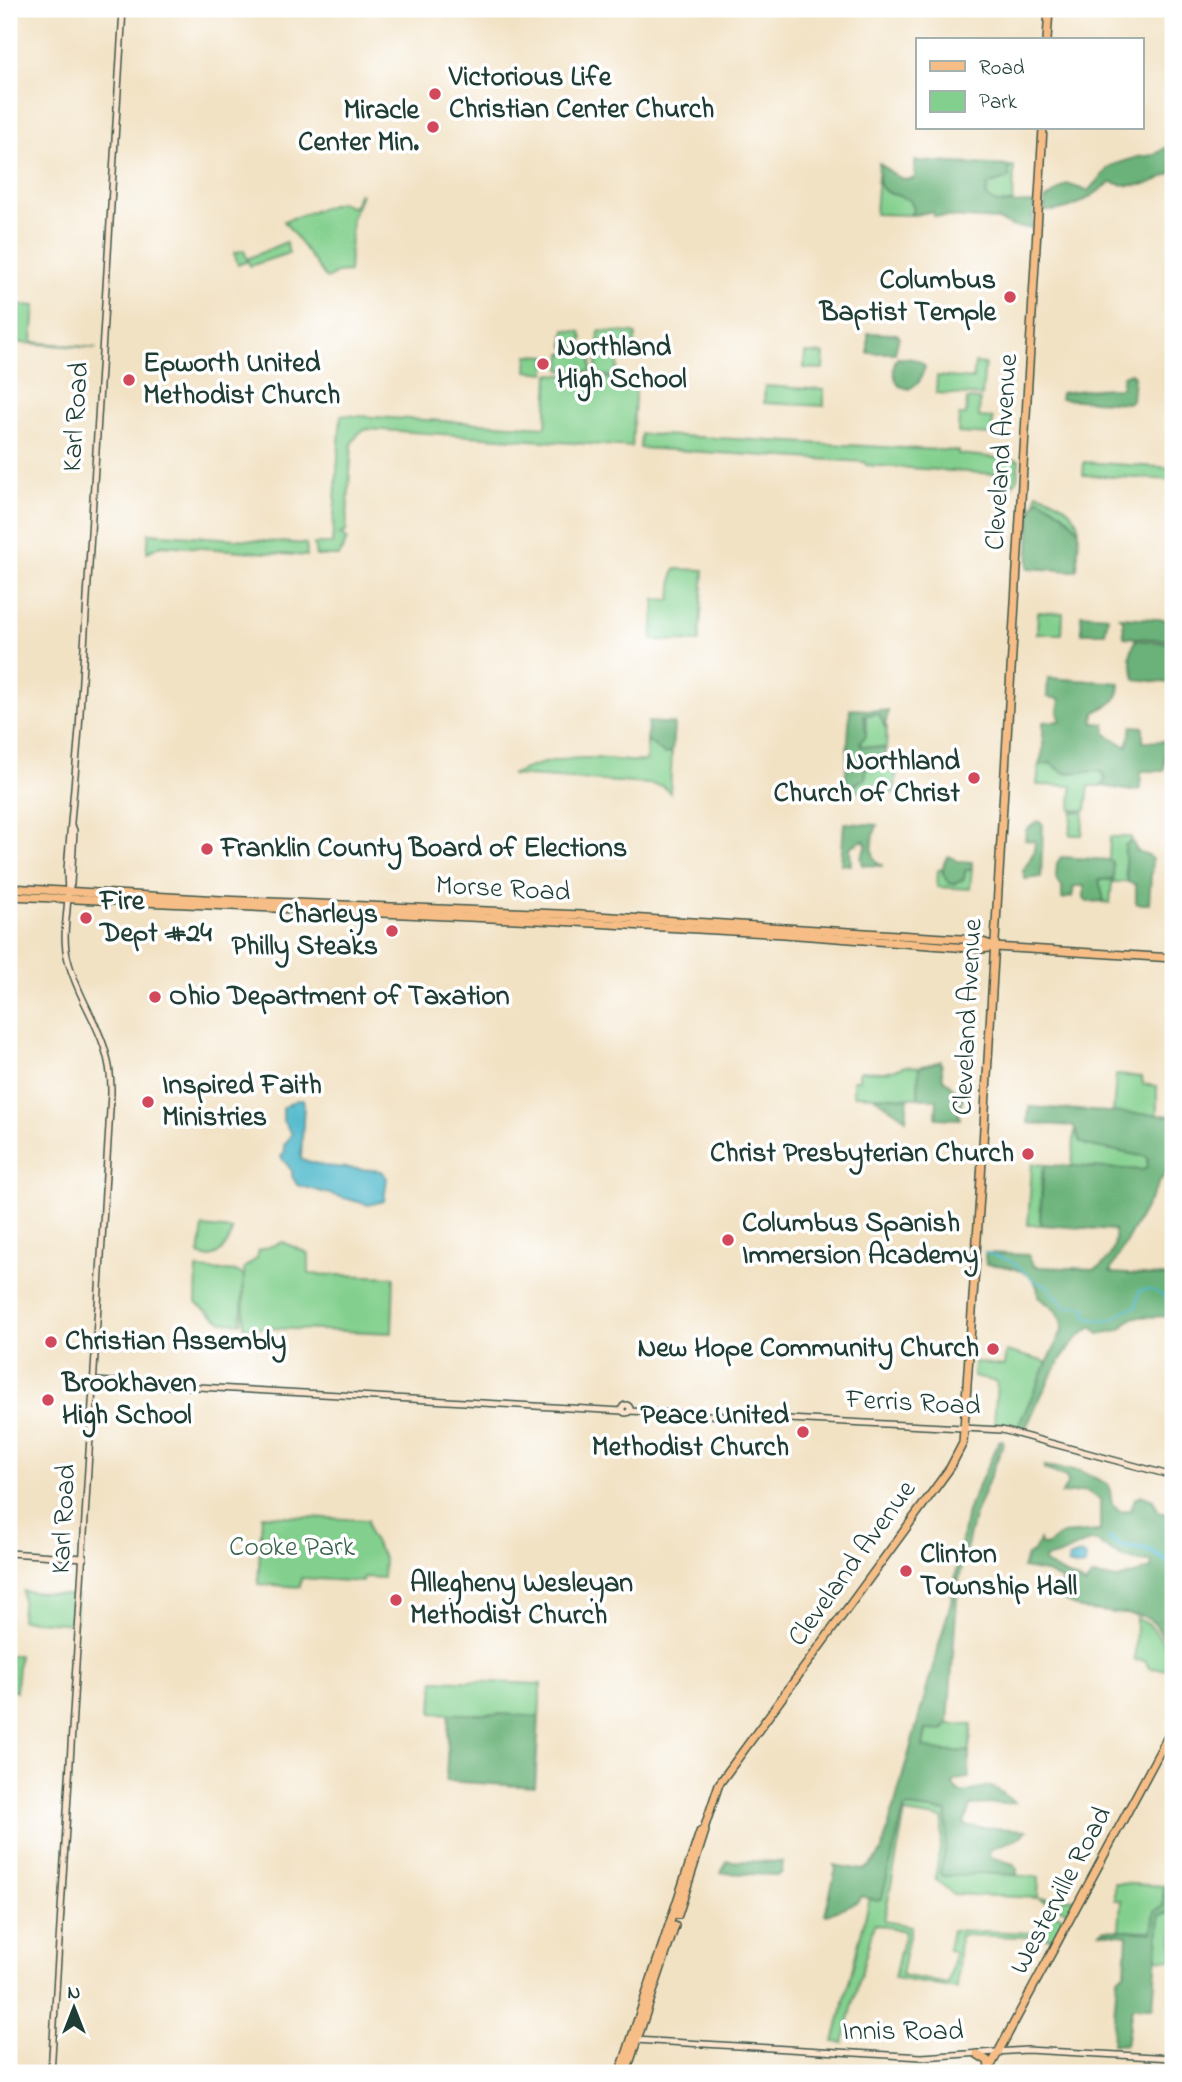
<svg xmlns="http://www.w3.org/2000/svg" width="1182" height="2082" font-family="'Indie Flower',sans-serif">
  <rect width="100%" height="100%" fill="#fff"/>
  <filter id="ink" filterUnits="userSpaceOnUse"><feTurbulence type="fractalNoise" baseFrequency=".0143" numOctaves="2"/><feDisplacementMap in="SourceGraphic" scale="14" xChannelSelector="R" yChannelSelector="G"/><feConvolveMatrix kernelMatrix="1 2 1 2 8 2 1 2 1" color-interpolation-filters="sRGB"/></filter>
  <filter id="wash" filterUnits="userSpaceOnUse"><feTurbulence type="fractalNoise" baseFrequency=".00686" numOctaves="4" result="noise"/><feDisplacementMap in="SourceGraphic" scale="28" xChannelSelector="R" yChannelSelector="G"/><feGaussianBlur stdDeviation="1.57" result="paint"/><feColorMatrix in="noise" values="0 0 0 0 0 0 0 0 0 0 0 0 0 0 0 0 0 1.4 0 .05"/><feComposite in="paint" operator="in"/></filter>
  <g filter="url(#wash)">
    <rect width="100%" height="100%" fill="#f2e2c4"/>
    <g fill="#83d08e" stroke="#518661" stroke-width="2">
      <polygon points="1009,166 1014,166 1013,202 1001,204 991,201 986,195 988,185 1010,169"/>
      <path d="M878,174C885,201 891,190 911,201L914,209L910,215L875,214Z"/>
      <polygon points="359,193 361,194 352,218 349,272 337,273 327,279 284,221 340,202 353,208"/>
      <polygon points="286,242 289,253 250,266 248,261 238,265 234,253 244,250 247,259"/>
      <polygon points="9,251 14,251 10,304 35,306 32,342 97,348 9,342"/>
      <polygon points="565,330 581,332 583,339 579,347 571,349 564,347"/>
      <polygon points="599,331 634,333 636,335 634,347 631,349 622,348 619,345 617,376 596,375"/>
      <polygon points="562,353 592,355 591,372 561,370"/>
      <polygon points="805,353 824,354 823,369 804,368"/>
      <polygon points="528,355 547,356 546,373 527,371"/>
      <polygon points="975,363 985,364 982,396 936,393 937,376 973,379"/>
      <polygon points="549,374 636,380 632,447 367,429 359,433 352,443 346,532 340,534 347,540 339,556 316,556 314,544 332,544 341,415 546,427"/>
      <polygon points="765,386 824,390 824,406 764,403"/>
      <polygon points="967,399 980,400 979,417 993,418 992,435 958,433 959,415 966,415"/>
      <polygon points="641,434 958,451 958,454 1019,460 1017,480 1012,485 996,484 996,474 866,465 865,462 640,448"/>
      <polygon points="1084,462 1173,468 1173,480 1083,475"/>
      <path d="M1037,493C1055,498 1079,511 1079,532L1077,528L1040,499L1036,500Z"/>
      <polygon points="149,533 306,544 307,556 162,545 147,552"/>
      <polygon points="675,569 704,570 699,642 652,640 655,599 671,600 673,575"/>
      <polygon points="1038,612 1063,613 1062,634 1037,634"/>
      <polygon points="866,714 878,713 882,717 884,726 887,727 886,749 861,746 860,742 866,736"/>
      <path d="M647,740L666,754L672,752L670,793L663,786L648,784L511,775C543,760 572,756 607,759C620,760 632,762 646,761Z"/>
      <polygon points="885,757 897,757 895,793 850,790 866,776 867,760"/>
      <path d="M1050,763L1065,773C1077,775 1113,761 1103,786H1089L1086,810H1071L1072,786L1037,785L1039,765Z"/>
      <polygon points="1072,812 1084,812 1082,835 1070,835"/>
      <polygon points="1110,837 1131,837 1132,841 1128,842 1126,873 1128,882 1112,882 1110,903 1101,902 1104,901 1099,880 1113,880 1112,862 1109,860"/>
      <polygon points="972,868 970,889 937,887 938,870 942,869 943,875 964,879 965,871"/>
      <polygon points="906,1066 919,1067 918,1098 853,1095 853,1080 859,1080 859,1071 885,1072"/>
      <polygon points="1116,1075 1142,1077 1143,1084 1157,1086 1157,1116 1113,1113"/>
      <polygon points="1075,1126 1080,1142 1147,1157 1147,1168 1143,1170 1072,1166"/>
      <polygon points="1032,1164 1047,1165 1042,1172 1040,1219 1042,1225 1028,1225"/>
      <path d="M203,1227L232,1230C229,1246 216,1263 199,1255Z"/>
      <polygon points="283,1242 309,1254 309,1274 394,1277 392,1333 244,1327 244,1276 241,1323 223,1322 196,1303 197,1269 238,1272 244,1276 244,1268 257,1258 259,1250"/>
      <polygon points="1006,1351 1046,1362 1045,1373 1019,1424 1022,1429 1025,1429 1024,1433 994,1424 997,1382 973,1377 974,1362 1004,1366"/>
      <polygon points="262,1515 367,1520 369,1534 384,1558 383,1578 364,1577 363,1582 301,1578 300,1587 258,1584"/>
      <polygon points="23,1591 77,1596 75,1624 21,1620"/>
      <polygon points="1136,1618 1150,1625 1173,1654 1173,1670 1149,1668 1145,1661 1135,1660"/>
      <polygon points="9,1655 19,1655 16,1691 9,1690"/>
      <polygon points="434,1680 541,1684 539,1717 432,1713"/>
      <polygon points="948,1724 972,1725 969,1751 945,1752 923,1747 926,1729 945,1729"/>
      <polygon points="907,1807 947,1812 945,1850 940,1872 962,1876 978,1873 1039,1877 1038,1898 1079,1899 1072,1911 1069,1912 1038,1898 953,1894 935,1878 940,1850 943,1819 905,1813 884,1921 911,1926 901,1975 948,1984 955,1952 948,1950 952,1930 1034,1933 1047,1910 1063,1917 1065,1921 1058,1938 960,1935 957,1989 894,1978 905,1931 874,1924 843,2043 834,2042 870,1898 877,1901 905,1809"/>
      <polygon points="1114,1883 1164,1886 1163,1906 1155,1911 1154,1931 1119,1930 1121,1900 1114,1900"/>
      <polygon points="1173,1913 1173,1960 1157,1959 1160,1915"/>
    </g>
    <g fill="#6ab279" stroke="#447856" stroke-width="2" fill-rule="evenodd">
      <path d="M1173,143V172C1152,185 1136,189 1111,182C1090,197 1073,212 1045,211V200L1067,184L1088,191L1110,166L1137,157L1154,155Z"/>
      <path d="M915,161L1009,166V178L988,185L986,195C995,209 1017,202 1032,203L1034,205L1032,228L1014,227L998,220L934,216L933,212C924,211 918,216 910,215L914,209L911,201C888,189 876,199 879,163C890,171 902,184 915,178Z"/>
      <polygon points="868,333 897,334 899,336 895,353 868,353"/>
      <path d="M897,358C908,359 919,357 925,367L919,382L909,389L899,386C894,378 891,366 897,358Z"/>
      <polygon points="1131,373 1134,376 1132,400 1128,403 1060,399 1061,393 1092,389 1121,388 1123,376"/>
      <path d="M1040,499C1055,506 1071,518 1079,532L1077,569L1074,571L1028,568L1031,512L1034,504Z"/>
      <polygon points="1081,614 1108,616 1105,633 1082,633"/>
      <polygon points="1120,617 1173,620 1173,637 1168,640 1124,637 1123,619"/>
      <polygon points="1135,640 1172,643 1168,683 1135,679 1130,656"/>
      <path d="M1048,678L1120,683C1120,702 1109,705 1095,712L1093,720L1094,723L1105,724L1106,734L1127,747L1132,726L1143,727V742L1164,741L1166,743L1164,771H1141L1140,789L1132,791L1103,786L1106,778L1101,771L1065,773L1050,763L1039,765L1043,751V722L1061,721L1058,713L1060,699L1047,697Z"/>
      <polygon points="850,709 888,711 885,727 879,714 864,715 866,736 860,742 861,746 885,748 885,757 867,760 865,779 855,783 850,790 845,790"/>
      <polygon points="648,722 674,724 672,752 664,754 647,740"/>
      <polygon points="1038,821 1043,825 1041,877 1025,879 1023,871 1034,852 1035,841 1025,840 1026,830"/>
      <path d="M844,823L877,825C872,838 868,861 883,866L863,865L861,857L867,845L863,840L850,847L851,865L841,864Z"/>
      <path d="M1132,841L1137,851L1149,855L1152,860L1149,904H1136V885L1128,882C1126,877 1124,850 1125,845Z"/>
      <path d="M949,856L957,861L972,862V868L965,871L964,879L954,884L949,883C941,875 941,864 949,856Z"/>
      <polygon points="1061,857 1109,860 1112,862 1114,879 1099,880 1104,901 1087,902 1084,898 1084,886 1074,886 1072,897 1062,899 1062,887 1056,878 1057,863"/>
      <polygon points="941,1061 943,1078 963,1098 958,1112 960,1119 936,1118 937,1100 918,1098 919,1067"/>
      <polygon points="873,1096 908,1098 906,1119"/>
      <path d="M1029,1107L1173,1116V1158L1110,1271L1113,1273L1173,1277V1316L1136,1317C1128,1319 1128,1323 1122,1328C1116,1332 1106,1332 1099,1334L1093,1327C1063,1340 1040,1400 1025,1429L1022,1430L1019,1424L1062,1331C1063,1312 1053,1308 1038,1297C1040,1269 1007,1266 986,1264L985,1255L988,1253L1028,1255L1034,1266L1040,1267L1096,1269C1110,1262 1118,1244 1114,1230L1042,1225L1040,1219L1044,1167L1047,1165L1143,1170L1147,1167L1148,1159L1146,1157L1086,1145L1080,1142L1074,1126L1028,1123Z"/>
      <path d="M1002,1440L1004,1442L974,1517L958,1583L948,1724L942,1731L926,1730L923,1747L945,1752L969,1751V1778L956,1780L953,1784C961,1803 976,1784 991,1787C999,1788 1008,1798 1014,1803L972,1805L970,1807L964,1823L967,1826L1027,1830C1013,1847 1003,1839 989,1851L991,1857L1014,1864L1017,1869V1875L978,1873L962,1876H942L940,1873L945,1850L947,1812L907,1807L904,1809L882,1898L877,1901L861,1896L857,1902L827,1915L825,1914L836,1869L834,1865L862,1870C872,1867 877,1859 882,1850L952,1598L967,1511L999,1441Z"/>
      <path d="M1044,1466L1081,1471L1109,1485L1112,1504L1120,1512L1131,1510L1135,1498L1141,1495L1153,1500L1159,1512L1173,1517V1642L1162,1635L1154,1623L1143,1616L1080,1609L1059,1597L1063,1581L1045,1572L1022,1568L1027,1556L1034,1551L1039,1540L1040,1544L1046,1546L1063,1534L1100,1531V1499L1086,1491L1062,1494L1068,1482L1066,1477L1044,1469ZM1091,1541H1096C1115,1554 1128,1563 1152,1562L1151,1569L1118,1579L1092,1576L1085,1585C1073,1575 1055,1573 1044,1562L1045,1559C1066,1555 1073,1548 1091,1541Z"/>
      <polygon points="449,1714 502,1714 539,1717 535,1787 446,1781"/>
      <polygon points="727,1861 783,1862 782,1872 778,1875 721,1873"/>
      <polygon points="1173,1884 1173,1913 1160,1915 1153,2007 1132,2007 1126,2045 1112,2044 1117,1978 1125,1973 1127,1935 1100,1932 1104,1929 1152,1932 1155,1911 1163,1906 1164,1886"/>
    </g>
    <g fill="#4eb8cb" stroke="#367a80" stroke-width="2">
      <polygon points="296,1100 303,1100 304,1103 301,1159 324,1166 382,1171 387,1178 384,1201 369,1205 297,1185 292,1176 292,1171 281,1157 285,1151 284,1145 292,1134 283,1121 283,1108"/>
      <polygon points="1079,1554 1086,1556 1085,1566 1080,1567 1068,1564 1069,1558"/>
    </g>
    <g fill="none" stroke-linecap="round" stroke-linejoin="round">
      <path stroke="#4eb8cb" stroke-width="2" d="M984,1252L1011,1261L1038,1283L1047,1285L1065,1307L1079,1306L1087,1308L1085,1312L1087,1318L1105,1321L1114,1319L1125,1310L1136,1307L1139,1291C1153,1285 1160,1297 1173,1300"/>
      <polyline stroke="#4eb8cb" stroke-width="5" points="1110,1538 1121,1547 1148,1550 1173,1564"/>
    </g>
  </g>
  <g filter="url(#ink)">
    <g fill="none" stroke-linecap="round" stroke-linejoin="round">
      <g stroke="#3f564a" stroke-width="8">
        <g id="secondary">
          <polyline points="68,891 71,884 74,830 72,827"/>
          <polyline points="94,1381 622,1411"/>
          <circle cx="626" cy="1409" r="4"/>
          <polyline points="629,1411 1002,1430 1173,1476"/>
          <polyline points="9,1553 84,1558"/>
          <polyline points="635,2040 922,2057 1027,2050 1173,2058"/>
          <path d="M51,2073L111,1093C112,1035 81,1010 68,960C62,939 67,917 68,896C68,887 67,878 67,869L79,729L123,9"/>
        </g>
      </g>
      <g stroke="#3f564a" stroke-width="10">
        <g id="primary">
          <polyline points="1047,40 1049,9"/>
          <polyline points="9,888 221,900 581,915 977,940 994,946"/>
          <polyline points="9,896 558,921 784,934 982,949 995,947 1173,958"/>
          <polyline points="678,1915 705,1831 704,1829"/>
          <polyline points="977,2054 988,2061 989,2068"/>
          <polyline points="620,2073 700,1832 704,1829 719,1784 950,1468 963,1443 980,1195 1043,128"/>
          <polyline points="626,2073 675,1926"/>
          <polyline points="987,2073 1173,1727"/>
        </g>
      </g>
      <use href="#secondary" stroke="#fbe5cf" stroke-width="5"/>
      <use href="#primary" stroke="#f6be86" stroke-width="7"/>
    </g>
  </g>
  <g fill="#d1495b" stroke="#fff" stroke-width="2.5">
    <circle cx="435" cy="94" r="7"/>
    <circle cx="433" cy="127" r="7"/>
    <circle cx="1010" cy="297" r="7"/>
    <circle cx="543" cy="364" r="7"/>
    <circle cx="129" cy="380" r="7"/>
    <circle cx="974" cy="778" r="7"/>
    <circle cx="207" cy="849" r="7"/>
    <circle cx="86" cy="918" r="7"/>
    <circle cx="392" cy="931" r="7"/>
    <circle cx="155" cy="997" r="7"/>
    <circle cx="148" cy="1102" r="7"/>
    <circle cx="1028" cy="1154" r="7"/>
    <circle cx="728" cy="1240" r="7"/>
    <circle cx="51" cy="1342" r="7"/>
    <circle cx="993" cy="1349" r="7"/>
    <circle cx="48" cy="1400" r="7"/>
    <circle cx="803" cy="1432" r="7"/>
    <circle cx="906" cy="1571" r="7"/>
    <circle cx="396" cy="1600" r="7"/>
  </g>
  <g text-anchor="middle" dominant-baseline="central" stroke-width="7" stroke-linejoin="round" paint-order="stroke">
    <g font-size="28" font-weight="bold" fill="#1f3d34" stroke="#fff" text-anchor="start">
      <text x="449" y="78">Victorious Life<tspan x="449" dy="32">Christian Center Church</tspan></text>
      <text x="419" y="111" text-anchor="end">Miracle<tspan x="419" dy="32">Center Min.</tspan></text>
      <text x="996" y="281" text-anchor="end">Columbus<tspan x="996" dy="32">Baptist Temple</tspan></text>
      <text x="557" y="348">Northland<tspan x="557" dy="32">High School</tspan></text>
      <text x="143" y="364">Epworth United<tspan x="143" dy="32">Methodist Church</tspan></text>
      <text x="960" y="762" text-anchor="end">Northland<tspan x="960" dy="32">Church of Christ</tspan></text>
      <text x="221" y="849">Franklin County Board of Elections</text>
      <text x="100" y="902">Fire<tspan x="100" dy="32">Dept #24</tspan></text>
      <text x="378" y="915" text-anchor="end">Charleys<tspan x="378" dy="32">Philly Steaks</tspan></text>
      <text x="169" y="997">Ohio Department of Taxation</text>
      <text x="162" y="1086">Inspired Faith<tspan x="162" dy="32">Ministries</tspan></text>
      <text x="1014" y="1154" text-anchor="end">Christ Presbyterian Church</text>
      <text x="742" y="1224">Columbus Spanish<tspan x="742" dy="32">Immersion Academy</tspan></text>
      <text x="65" y="1342">Christian Assembly</text>
      <text x="979" y="1349" text-anchor="end">New Hope Community Church</text>
      <text x="62" y="1384">Brookhaven<tspan x="62" dy="32">High School</tspan></text>
      <text x="789" y="1416" text-anchor="end">Peace United<tspan x="789" dy="32">Methodist Church</tspan></text>
      <text x="920" y="1555">Clinton<tspan x="920" dy="32">Township Hall</tspan></text>
      <text x="410" y="1584">Allegheny Wesleyan<tspan x="410" dy="32">Methodist Church</tspan></text>
    </g>
    <g font-size="28" fill="#1f3d34" stroke="#fff">
      <text transform="translate(77 417) rotate(-86)">Karl Road</text>
      <text transform="translate(1003 452) rotate(-86)">Cleveland Avenue</text>
      <text transform="translate(503 890) rotate(3)">Morse Road</text>
      <text transform="translate(969 1017) rotate(-87)">Cleveland Avenue</text>
      <text transform="translate(913 1404) rotate(3)">Ferris Road</text>
      <text transform="translate(65 1519) rotate(-87)">Karl Road</text>
      <text transform="translate(853 1564) rotate(-54)">Cleveland Avenue</text>
      <text transform="translate(1062 1891) rotate(-62)">Westerville Road</text>
      <text x="903" y="2032">Innis Road</text>
    </g>
    <g font-size="28" fill="#38624a" stroke="#fff">
      <text x="292" y="1548">Cooke Park</text>
    </g>
  </g>
  <rect width="1182" height="2082" fill="none" stroke="#fff" stroke-width="35"/>
  <rect x="916" y="38" width="228" height="91" fill="#ffffff" stroke="#a5b1ae" stroke-width="2"/>
  <rect x="930" y="61" width="35" height="10" fill="#f6be86" stroke="#a5b1ae" stroke-width="2"/>
  <text x="979" y="74" font-size="21" fill="#1f3d34">Road</text>
  <rect x="930" y="91" width="35" height="21" fill="#83d08e" stroke="#a5b1ae" stroke-width="2"/>
  <text x="979" y="108" font-size="21" fill="#1f3d34">Park</text>
  <g transform="translate(74 2008)" stroke="#ffffff" stroke-width="5" paint-order="stroke">
  <path d="M0-5L12 26L0 18L-12 26Z" fill="#1f3d34"/>
  <text y="-10" font-size="19" font-weight="bold" text-anchor="middle" fill="#1f3d34">N</text>
  </g>
</svg>
